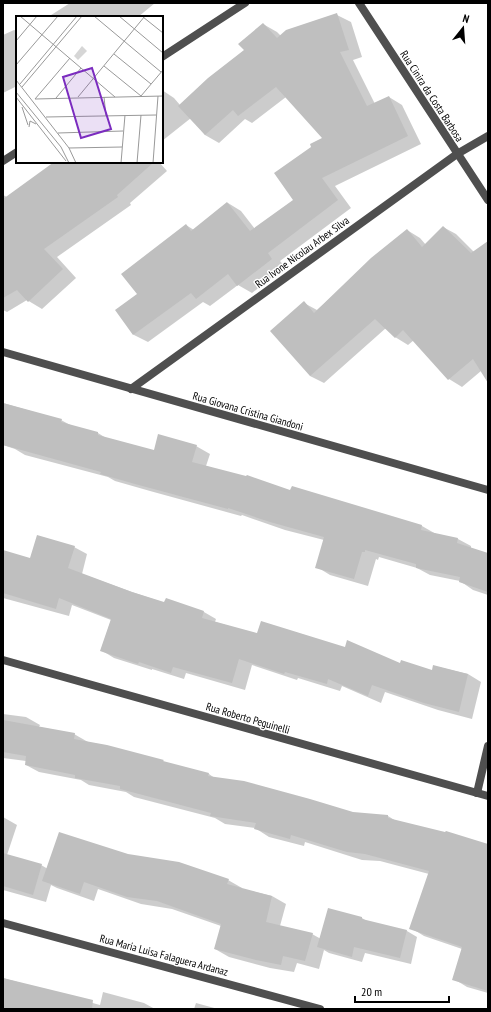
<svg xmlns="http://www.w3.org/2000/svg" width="491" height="1012" font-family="'PT Sans Narrow',sans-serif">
  <rect width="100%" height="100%" fill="#fff"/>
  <g fill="#0003">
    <polygon points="70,3 155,3 138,17 48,17"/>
    <polygon points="337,15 351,22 362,57 353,60 375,104 389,97 402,105 421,144 335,186 351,208 280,261 285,267 252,293 238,285 210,306 203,302 148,342 134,335 116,310 138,294 186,225 194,230 228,203 241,211 255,229 295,200 324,139 286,97 252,123 245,119 219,143 205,135 191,118 162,141 162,90 174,98 180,105 245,50 263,24 277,32 281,36"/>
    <polygon points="14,30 17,31 17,86 3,93 3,35"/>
    <polygon points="56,162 159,162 167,171 130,203 131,205 57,257 76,278 42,309 27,300 7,312 3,310 3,195 7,197"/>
    <polygon points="443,227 456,234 474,252 488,242 488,381 481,371 462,387 449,379 414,340 408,345 395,337 386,328 324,383 310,376 304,303 317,310 407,230 420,238 426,245"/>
    <polygon points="3,403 61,420 74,427 98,433 106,438 155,452 196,446 210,454 206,466 291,492 292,487 422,526 436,534 458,539 471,546 471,549 488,554 488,595 473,590 460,581 430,575 417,568 379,557 378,560 376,559 368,586 330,575 317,567 324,540 285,530 242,515 241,516 150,491 115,481 108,477 25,455 15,449 3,445"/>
    <polygon points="74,547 87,554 82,574 132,592 165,603 204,612 216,619 215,622 257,634 433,671 434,666 468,674 481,682 472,719 438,710 385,692 381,703 342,686 340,691 298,678 297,680 252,665 245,690 186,673 184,679 152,669 152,670 114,658 101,650 111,620 72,605 69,616 3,598 3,551 31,559"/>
    <polygon points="3,714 26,717 40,725 39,727 74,734 88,742 209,774 216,779 353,813 388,816 396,821 488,845 488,993 467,987 454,979 462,949 424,936 411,928 429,874 380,861 362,860 305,842 304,846 269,837 255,828 225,824 215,818 134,797 126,792 89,785 81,780 39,772 26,765 26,761 3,758"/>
    <polygon points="3,817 17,825 7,855 41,865 48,869 128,855 228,880 242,888 242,889 272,896 286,904 280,926 312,934 321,939 362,918 368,922 407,931 417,937 411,964 365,953 362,962 329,953 324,950 319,969 297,963 294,972 270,968 229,957 215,949 221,926 172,909 141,904 98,889 94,901 57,888 51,885 46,902 3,890"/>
    <polygon points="3,978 100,1005 103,992 144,1003 155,1009 3,1009"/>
    <polygon points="196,1003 218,1009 194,1009"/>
  </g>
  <g fill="#bfbfbf">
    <polygon points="337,13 349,50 340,52 367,106 389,96 408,136 322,178 338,200 268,253 272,259 237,286 228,274 196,299 191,293 133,335 115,310 137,294 121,274 186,224 191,231 227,202 250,231 293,200 274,173 311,147 310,144 322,138 276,87 238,116 233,110 205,135 178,106 208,78 244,50 238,44 263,23 277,38 286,30"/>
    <polygon points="54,162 154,162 117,195 118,197 44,249 63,269 28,302 17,290 3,298 3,199"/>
    <polygon points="443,226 471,253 488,241 488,383 473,359 448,380 403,330 395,338 375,319 310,376 270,331 304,301 314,313 371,258 407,229 422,247"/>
    <polygon points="3,403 62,419 61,422 98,432 98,435 154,450 158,434 197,445 192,462 246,476 247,475 290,490 292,486 422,525 421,530 458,538 457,543 488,553 488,592 459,582 460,577 416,568 416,564 365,550 365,552 362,552 354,579 315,568 324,537 270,522 228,508 228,509 135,484 100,474 101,472 3,445"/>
    <polygon points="37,535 75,546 68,568 132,592 164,602 166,598 204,611 202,618 257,633 261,621 345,647 347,640 400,663 401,660 432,670 433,665 468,674 459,712 424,703 372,685 368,696 328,679 327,684 285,672 284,674 239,659 232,683 173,667 171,673 139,662 138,664 100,651 111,619 59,598 56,609 3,593 3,550 30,558"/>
    <polygon points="3,720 75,733 74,739 107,745 164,760 163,761 209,773 208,776 244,781 310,799 353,812 388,815 388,818 445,832 446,831 488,844 488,991 452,980 462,947 409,929 429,871 365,854 347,852 291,835 290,839 254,829 256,823 210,816 211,813 120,789 120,786 75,778 75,775 25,765 26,756 3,752"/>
    <polygon points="59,832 128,854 179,862 229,879 227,884 272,896 266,922 313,933 305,961 283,956 281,965 256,960 214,949 221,924 157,901 127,897 84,882 80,894 42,881"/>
    <polygon points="3,853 42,864 33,895 3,886"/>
    <polygon points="328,908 362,917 362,919 407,930 400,958 354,947 352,957 317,947"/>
    <polygon points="3,978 93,1000 92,1009 3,1009"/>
  </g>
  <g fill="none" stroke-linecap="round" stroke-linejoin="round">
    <g stroke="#4f4f4f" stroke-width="8">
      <polyline points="359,3 488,200"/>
      <polyline points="162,57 245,3"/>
      <polyline points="3,161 17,152"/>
      <polyline points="3,352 488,490"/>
      <polyline points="131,389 457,154 488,136"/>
      <polyline points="3,660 488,796"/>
      <polyline points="477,793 488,746"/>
      <polyline points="3,923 320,1009"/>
    </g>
  </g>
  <g text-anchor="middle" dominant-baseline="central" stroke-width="3" stroke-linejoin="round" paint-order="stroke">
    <g font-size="11" fill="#000" stroke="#fff">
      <text transform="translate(432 96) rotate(57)">Rua Cinira da Costa Barbosa</text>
      <text transform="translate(302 252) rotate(-36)">Rua Ivone Nicolau Arbex Silva</text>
      <text transform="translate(248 411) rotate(16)">Rua Giovana Cristina Giandoni</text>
      <text transform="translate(248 718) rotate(16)">Rua Roberto Peguinelli</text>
      <text transform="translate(164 955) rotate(15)">Rua Maria Luisa Falaguera Ardanaz</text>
    </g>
  </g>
  <g transform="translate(16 16)">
    <rect width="147" height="147" fill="#fff"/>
    <path d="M66,30L71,35L62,44L58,40Z" fill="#d6d6d6"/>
    <path fill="none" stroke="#999" stroke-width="1" d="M4,0L99,81M78,0L145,56M103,0L147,37M127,1L147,17M0,25L21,0M98,38L135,68M0,49L42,0M88,50L125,80L147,54M0,64L53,132L60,147M4,68L61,0M6,71L66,0M0,76L45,131L53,147M0,81L50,145M62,81L129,0M88,81L90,100M40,82L65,52M19,83L147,80M19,83L54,42M6,91L12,109M30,101L140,99M13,111L14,105L20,108M42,117L107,115M53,132L106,131M105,147L109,99M121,147L125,99M137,147L142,80"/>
    <path fill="#7b2cbf" fill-opacity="0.15" stroke="#7b2cbf" stroke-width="2" d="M76,52L95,113L65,122L47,61Z"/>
    <rect width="147" height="147" fill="none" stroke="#000" stroke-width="2"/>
  </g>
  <rect width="491" height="1012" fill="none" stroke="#000000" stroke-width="8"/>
  <g transform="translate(463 28) rotate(17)" stroke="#ffffff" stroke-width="3" paint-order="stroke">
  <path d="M0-3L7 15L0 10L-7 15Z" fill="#000000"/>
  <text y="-6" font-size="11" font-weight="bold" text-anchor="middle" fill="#000000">N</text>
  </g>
  <path d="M355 996v6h94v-6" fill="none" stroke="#000000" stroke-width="2"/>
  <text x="361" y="996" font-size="12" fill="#000000" stroke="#ffffff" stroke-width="3" paint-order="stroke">20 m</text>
</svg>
